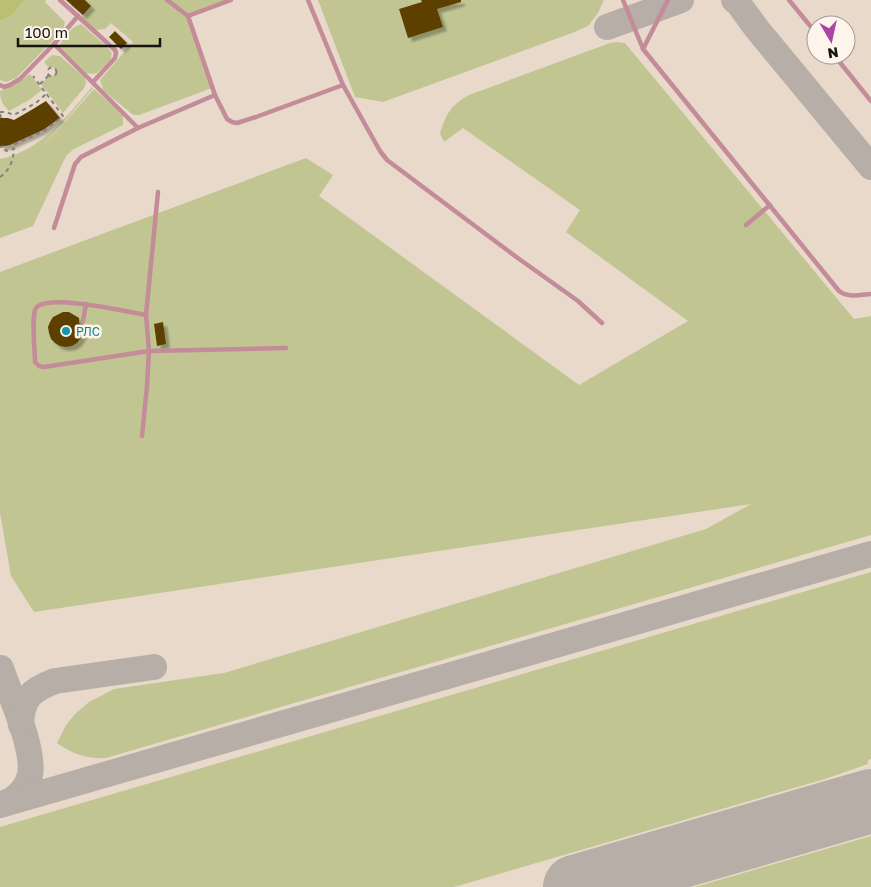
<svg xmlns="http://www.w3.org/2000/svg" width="871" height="887" font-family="'Golos Text',sans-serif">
  <defs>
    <filter id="shadow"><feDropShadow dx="4" dy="4" stdDeviation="1" flood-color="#0004"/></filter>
  </defs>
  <rect width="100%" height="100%" fill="#f0e7de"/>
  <path fill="#e8d9cb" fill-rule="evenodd" d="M0,0H871V887H0ZM816,25H846V55H816Z"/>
  <g fill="#c1c591">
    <polygon points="0,0 46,0 45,2 65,22 63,30 16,78 6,82 0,80"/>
    <polygon points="84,0 225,0 187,15 212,88 139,115 135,115 132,114 104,91 100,80 133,42 111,23 105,29 96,30 81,17 91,6"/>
    <polygon points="318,0 604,0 598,13 588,26 572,33 383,102 355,97"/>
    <path d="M81,24L109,49L112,54L110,60L97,73L93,74L86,73L60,47C61,38 72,27 81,24Z"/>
    <path d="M617,42L625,43L854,319L871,316V535L106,758C87,759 72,754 57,743L66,725L76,713L89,702L114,689L224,673L706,529L751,504L34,612L11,576L0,513V272L306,158L333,175L319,196L579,385L688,321L566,232L580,210L463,128L444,142L440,133C447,113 450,106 469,95L610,43Z"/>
    <polygon points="52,55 60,56 85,78 86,83 84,88 63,113 41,84 49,75 53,76 56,74 55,69 53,67 49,68 44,62"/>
    <path d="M30,74L42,90L29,100L9,111C3,105 0,100 0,91L15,85Z"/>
    <path d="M92,87L93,88L38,152L94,89L123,115V125L74,149L67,155L63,162L33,226L0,238V159C41,151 66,117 92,87Z"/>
    <polygon points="871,572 871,759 868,760 868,764 825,779 454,887 0,887 0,827"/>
    <polygon points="871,836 871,887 695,887"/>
  </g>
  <polygon fill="#babf71" points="0,0 24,0 13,14 1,20 0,20"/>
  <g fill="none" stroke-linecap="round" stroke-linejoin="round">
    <g stroke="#b6aea7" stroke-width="26">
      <polyline points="734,0 738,3 757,29 871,167"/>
      <polyline points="607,27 681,0"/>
      <path d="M0,668H1C10,695 35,749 30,775C27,788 17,798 5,803"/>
      <path d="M21,725C22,698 31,690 55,681L154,667"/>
      <polyline points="0,805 871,554"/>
      <polyline points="770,830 871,791"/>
    </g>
    <polyline stroke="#b6aea7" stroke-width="64" points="575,887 871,801"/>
  </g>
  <g fill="#5d4003" filter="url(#shadow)">
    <polygon points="66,0 85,0 91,6 83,15"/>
    <polygon points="421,0 461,0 461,2 437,9 443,27 408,38 399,9 422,2"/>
    <polygon points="115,31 127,43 121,49 109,37"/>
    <polygon points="46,101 60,118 43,130 10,145 0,147 0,118 8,118 14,120 28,112"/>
    <polygon points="63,312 69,312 79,318 79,323 82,325 83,328 83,334 80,339 77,343 72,346 66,347 60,346 55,343 51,339 49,333 48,327 50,322 53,317"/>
    <polygon points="163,322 166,344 157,346 154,324"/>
  </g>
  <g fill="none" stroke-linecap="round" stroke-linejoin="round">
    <g stroke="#87817b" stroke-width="2" stroke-dasharray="4 4" stroke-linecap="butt">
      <circle cx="52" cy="72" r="4.5"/>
      <polyline points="40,84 49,75"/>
      <polyline points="0,112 6,112 14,115 36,103 46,94"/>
      <polyline points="0,114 1,118"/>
      <polyline points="0,147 5,146 6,151 14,149 13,145 44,131 63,116 33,76"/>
      <path d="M0,177C10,170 13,161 14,149"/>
    </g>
    <g stroke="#c48b99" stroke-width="4.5">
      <polyline points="60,0 115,50 116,53 115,58 93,82"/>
      <polyline points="167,0 188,16"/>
      <polyline points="231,0 188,16 215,95 227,119 232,122 237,123 256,117 343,85 308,0"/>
      <polyline points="623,0 643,49"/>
      <path d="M668,0L643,49L839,291C848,298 860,295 871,294"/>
      <polyline points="789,0 816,33"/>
      <polyline points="54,44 138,128"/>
      <polyline points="834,55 871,101"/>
      <polyline points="0,85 4,87 10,85 20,79 54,44 78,16"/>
      <polyline points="343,85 380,151 387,160 515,256 578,301 602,323"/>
      <polyline points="746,225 770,205"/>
      <polyline points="54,228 75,164 81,157 138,128 215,95"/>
      <path d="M146,315C128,312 47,293 36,308C31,316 35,351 35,362L39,366L44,367L149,351L146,315L158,192"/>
      <polyline points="83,321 86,304"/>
      <polyline points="142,436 147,386 149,351 286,348"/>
    </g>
  </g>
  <circle fill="#0f9aa8" stroke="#fdf4eb" stroke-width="2" cx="66" cy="331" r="5"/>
  <g text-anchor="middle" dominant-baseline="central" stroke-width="5" stroke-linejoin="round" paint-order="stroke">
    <g font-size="12" fill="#0d838f" stroke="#fdf4eb" text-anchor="start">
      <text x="76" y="331">РЛС</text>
    </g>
  </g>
  <g transform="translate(831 40) rotate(171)"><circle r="24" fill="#fdf4eb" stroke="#a19a93"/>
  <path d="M0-4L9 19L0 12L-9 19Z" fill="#aa44a7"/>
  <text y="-8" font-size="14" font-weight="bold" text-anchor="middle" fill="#161310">N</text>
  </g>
  <path d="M18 38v8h142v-8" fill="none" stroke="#161310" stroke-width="2.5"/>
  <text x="25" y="38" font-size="15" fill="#161310" stroke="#fdf4eb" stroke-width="4" paint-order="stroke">100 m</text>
</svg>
